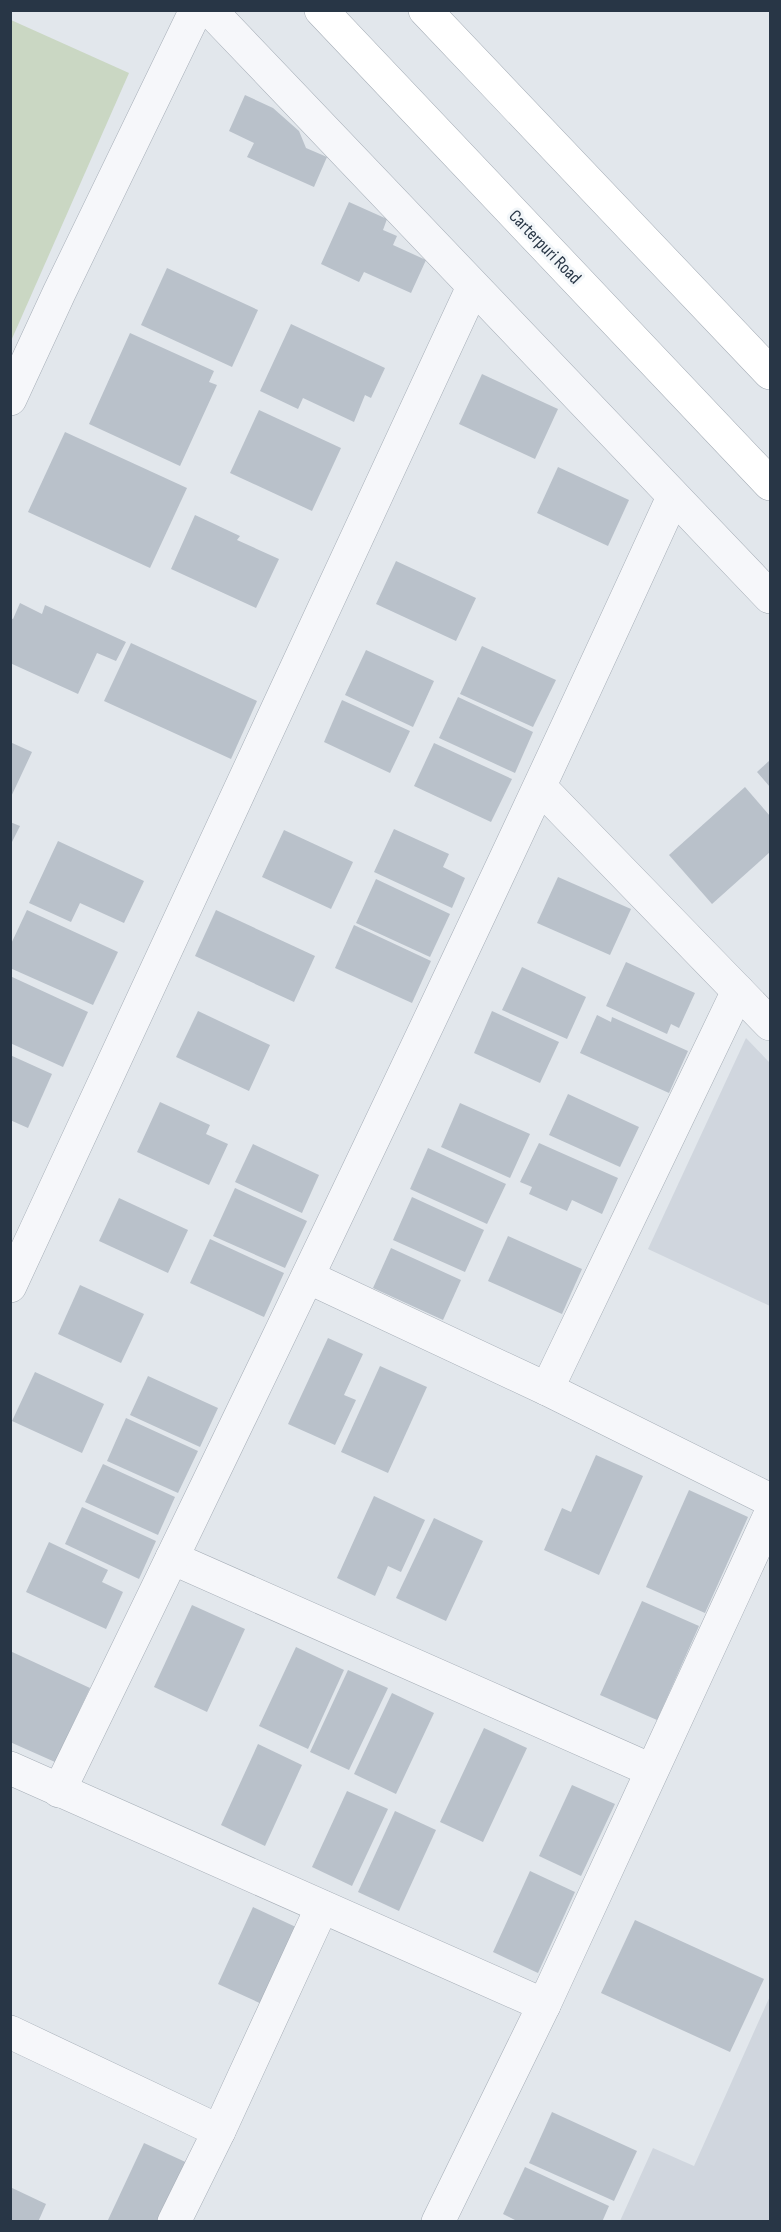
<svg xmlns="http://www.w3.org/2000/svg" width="781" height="2232" font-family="'Sofia Sans Condensed',sans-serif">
  <rect width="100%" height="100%" fill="#e2e7ec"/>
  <g fill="#d0d6de">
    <polygon points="746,1038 770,1063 770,1306 648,1249"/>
    <polygon points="770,1996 770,2221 620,2221 653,2148 694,2166"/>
  </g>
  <polygon fill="#cad7c3" points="11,20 129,73 11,341"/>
  <g fill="#b9c1ca">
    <polygon points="245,95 273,108 299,131 306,148 327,157 314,187 247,157 254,143 229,131"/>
    <polygon points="349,202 387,219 383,230 397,236 393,245 426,260 411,293 364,272 359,282 321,264"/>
    <polygon points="167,268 258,310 232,367 141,325"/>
    <polygon points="291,324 385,368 371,398 365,395 354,422 303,398 298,409 260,391"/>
    <polygon points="130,333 214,371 209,382 217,385 180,466 89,424"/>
    <polygon points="482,374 558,409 535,459 459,424"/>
    <polygon points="259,410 341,448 312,511 230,473"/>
    <polygon points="65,432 187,488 150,568 28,512"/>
    <polygon points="558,467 629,500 608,546 537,513"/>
    <polygon points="195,515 240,536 237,540 279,559 256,608 171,569"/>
    <polygon points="396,561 476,598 456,641 376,604"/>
    <polygon points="20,603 42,614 45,605 126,642 116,661 97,653 78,694 10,663 10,618 13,619"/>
    <polygon points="131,643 257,701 231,759 104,701"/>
    <polygon points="482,646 556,680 533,727 460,694"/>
    <polygon points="366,650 434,681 413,727 345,695"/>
    <polygon points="458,697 533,732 515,773 439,738"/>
    <polygon points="342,700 410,731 390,773 324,742"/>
    <polygon points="10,742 32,752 10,799"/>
    <polygon points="434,743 512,779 491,822 414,786"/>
    <polygon points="770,760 770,787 757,772"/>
    <polygon points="745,787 770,816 770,852 712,904 669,855"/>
    <polygon points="10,822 20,826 10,846"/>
    <polygon points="394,829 449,854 443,867 465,878 452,908 374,872"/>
    <polygon points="284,830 353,862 331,909 262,877"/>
    <polygon points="58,841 144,881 124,923 80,903 71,922 29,903"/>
    <polygon points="558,877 631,909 610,955 537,923"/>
    <polygon points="376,879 450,914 430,957 356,923"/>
    <polygon points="27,910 118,952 93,1005 10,968 10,946"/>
    <polygon points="216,910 315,956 294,1002 195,956"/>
    <polygon points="354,925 431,961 412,1003 335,968"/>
    <polygon points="626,962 695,993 679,1028 671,1024 667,1034 606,1006"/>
    <polygon points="522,967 586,997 567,1039 502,1010"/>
    <polygon points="10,976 88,1012 63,1067 10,1043"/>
    <polygon points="198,1011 270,1045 249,1091 176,1057"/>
    <polygon points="492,1011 559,1042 540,1083 474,1053"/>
    <polygon points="597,1015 611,1022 612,1017 688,1051 669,1093 580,1053"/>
    <polygon points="10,1055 52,1074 28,1128 10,1120"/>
    <polygon points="568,1094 639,1127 620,1167 549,1135"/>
    <polygon points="160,1102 210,1125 206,1134 228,1144 209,1185 137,1152"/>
    <polygon points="460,1103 530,1134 510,1178 441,1147"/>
    <polygon points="539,1143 618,1178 602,1214 572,1200 567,1211 529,1194 532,1187 520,1182"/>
    <polygon points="253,1144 319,1175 302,1213 235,1182"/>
    <polygon points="428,1148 506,1184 487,1224 410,1189"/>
    <polygon points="235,1188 307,1221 285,1268 213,1236"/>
    <polygon points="412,1197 484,1230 465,1272 393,1240"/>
    <polygon points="119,1198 188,1230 168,1273 99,1241"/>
    <polygon points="508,1236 582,1269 562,1314 488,1281"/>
    <polygon points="210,1239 284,1273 264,1317 190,1283"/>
    <polygon points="391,1248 461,1280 443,1320 373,1288"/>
    <polygon points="80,1285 144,1314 121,1363 58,1334"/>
    <polygon points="328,1338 363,1354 344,1395 356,1400 335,1445 288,1424"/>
    <polygon points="380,1366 427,1387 388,1473 341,1452"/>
    <polygon points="35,1372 104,1404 82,1453 12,1421"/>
    <polygon points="148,1376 218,1408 200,1447 130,1415"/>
    <polygon points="126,1418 198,1451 178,1493 107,1461"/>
    <polygon points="596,1455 643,1476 599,1575 544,1550 562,1508 571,1512"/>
    <polygon points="103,1464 175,1497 158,1535 85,1502"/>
    <polygon points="689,1490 748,1517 705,1613 646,1587"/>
    <polygon points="374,1496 425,1520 401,1572 388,1566 375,1596 337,1578"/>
    <polygon points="82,1507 156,1541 139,1579 65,1544"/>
    <polygon points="434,1518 483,1541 446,1621 396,1598"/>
    <polygon points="49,1542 108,1570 102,1582 123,1592 106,1629 26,1592"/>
    <polygon points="642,1601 699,1626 657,1720 600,1695"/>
    <polygon points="192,1605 245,1629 207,1712 154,1687"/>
    <polygon points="296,1647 344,1670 308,1749 259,1726"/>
    <polygon points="10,1651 90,1688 55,1762 10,1742"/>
    <polygon points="348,1670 388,1688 349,1770 310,1752"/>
    <polygon points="392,1693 434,1713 396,1794 354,1774"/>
    <polygon points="484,1728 527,1748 483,1842 440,1822"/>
    <polygon points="258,1744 302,1765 265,1846 221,1825"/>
    <polygon points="572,1785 615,1804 581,1876 539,1856"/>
    <polygon points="347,1791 388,1809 352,1886 312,1867"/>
    <polygon points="395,1811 436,1830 399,1911 358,1892"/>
    <polygon points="530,1871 575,1892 538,1973 493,1952"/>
    <polygon points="253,1907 298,1928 264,2005 218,1984"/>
    <polygon points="635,1920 764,1979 730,2052 601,1993"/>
    <polygon points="552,2112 637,2151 614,2201 529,2163"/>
    <polygon points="144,2143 192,2165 166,2222 111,2222 108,2220"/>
    <polygon points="525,2167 609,2206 602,2222 519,2222 503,2214"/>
    <polygon points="10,2187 46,2204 38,2222 10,2222"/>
  </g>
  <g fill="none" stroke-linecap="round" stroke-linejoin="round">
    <g stroke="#a6aeb7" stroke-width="34">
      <g id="street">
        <polyline points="210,10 770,597"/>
        <polyline points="10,399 59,293 196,10"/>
        <polyline points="541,788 770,1024"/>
        <polyline points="308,1277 547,1389 770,1500"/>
        <polyline points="10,1286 473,287"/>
        <polyline points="547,1389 738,991"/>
        <polyline points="172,1558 651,1770"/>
        <polyline points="10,1768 544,2005"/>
        <path d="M59,1791C268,1361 475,931 673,497"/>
        <polyline points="10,2032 219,2131"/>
        <polyline points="174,2222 219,2131 322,1907"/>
        <polyline points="438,2222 544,2005 770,1515"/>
      </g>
    </g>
    <g stroke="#a6aeb7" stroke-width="34">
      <g id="secondary">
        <polyline points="321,10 770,484"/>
        <polyline points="425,10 770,373"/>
      </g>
    </g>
    <use href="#street" stroke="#f6f7fa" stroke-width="33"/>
    <use href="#secondary" stroke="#fff" stroke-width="33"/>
  </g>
  <g text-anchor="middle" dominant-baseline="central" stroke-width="6" stroke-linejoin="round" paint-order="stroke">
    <g font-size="18" fill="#283646" stroke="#f2f6f9">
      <text transform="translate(545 247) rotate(46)">Carterpuri Road</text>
    </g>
  </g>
  <rect width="781" height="2232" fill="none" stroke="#283646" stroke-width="24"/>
</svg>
